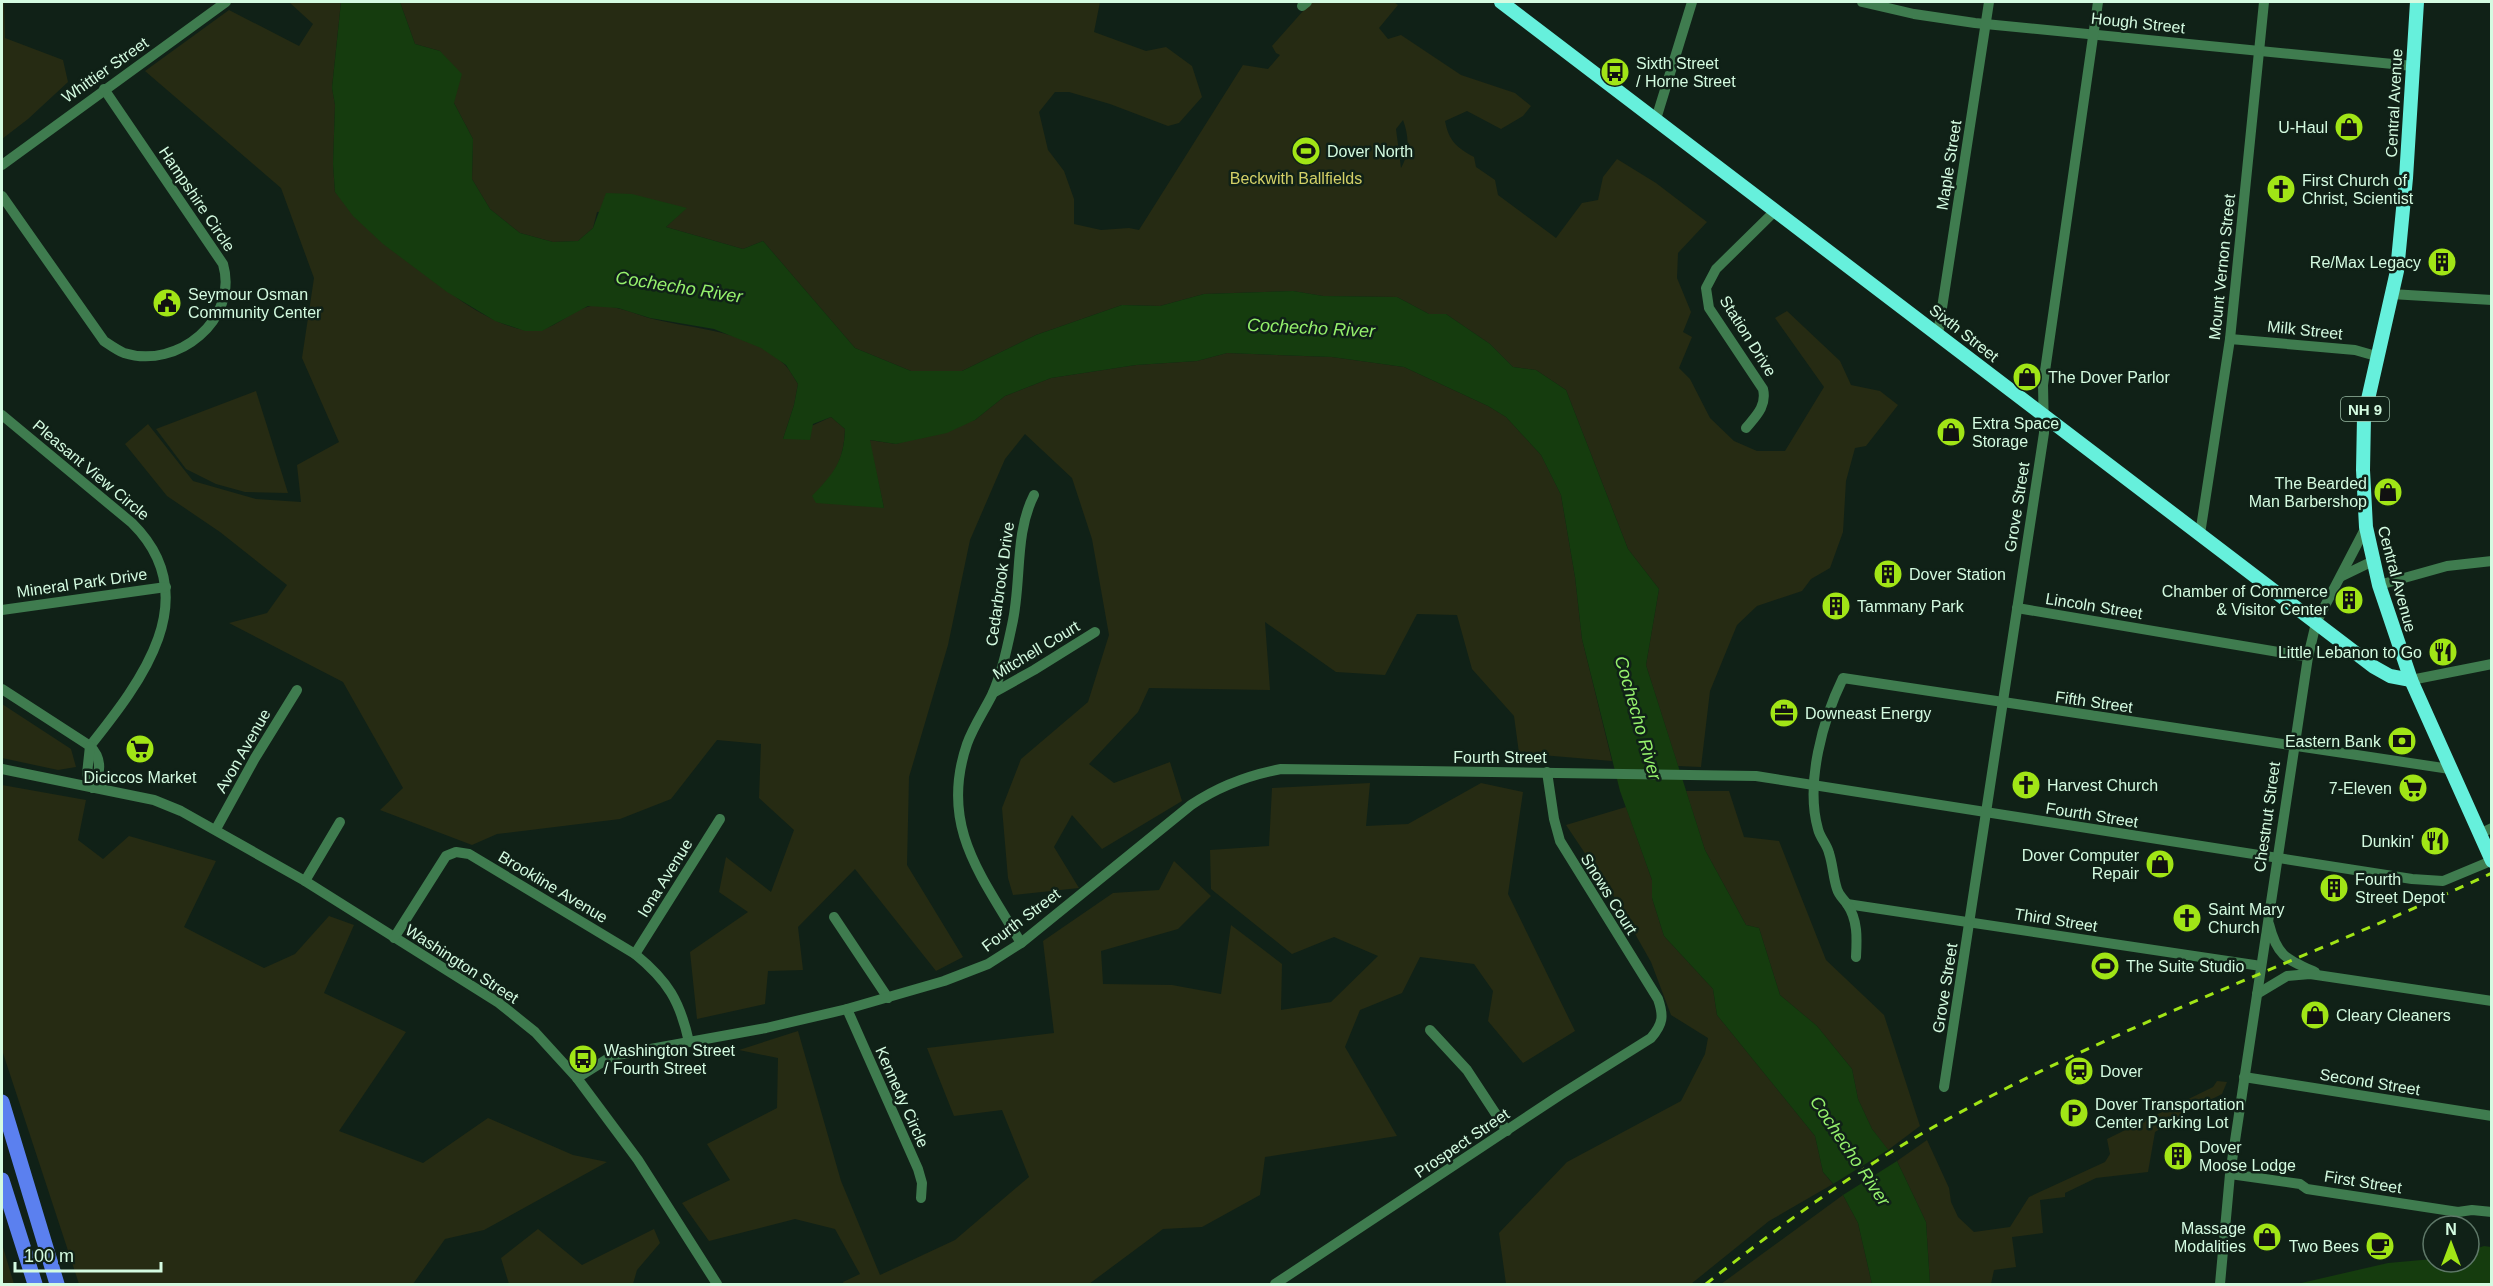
<svg xmlns="http://www.w3.org/2000/svg" width="2493" height="1286" font-family="Arial,sans-serif">
  <rect width="100%" height="100%" fill="#102117"/>
  <g fill="#262b13" fill-rule="evenodd">
    <polygon points="2,2 4,2 5,38 63,60 68,82 28,119 2,139"/>
    <path d="M289,2H341L332,88L335,105L333,164L335,192C383,234 463,320 525,330C550,335 565,314 587,307C604,301 632,313 649,318C694,330 749,329 785,365C790,370 794,378 798,384L794,405L783,439L831,417L845,429C844,452 839,470 821,487L884,508L869,440L896,444L975,420L1005,396L1051,378L1136,365L1197,361L1227,353L1332,357L1404,367L1488,406L1506,417L1541,455L1561,495L1575,577L1582,639L1612,761L1519,753L1514,716L1472,669L1457,615L1417,614L1385,675L1336,672L1265,622L1270,690L1149,688L1138,712L1089,764L1114,783L1170,762L1182,801L1102,849L1072,815L1054,847L1079,888L1013,895L1008,878L1002,808L1021,759L1088,702L1109,635L1092,539L1072,478L1025,434L1005,459L970,540L948,645L909,777L907,865L963,957L936,971L855,869L798,927L803,970L768,971L765,1004L697,1019L690,952L748,912L719,892L726,857L771,892L794,830L759,798L761,744L717,740L671,799L620,819L497,834L472,845L380,810L403,788L343,682L229,623L267,613L287,585L220,532L167,496L125,444L148,424L193,481L256,499L301,502L297,465L339,442L302,358L314,278L281,188L145,71L229,10L299,46L313,24Z"/>
    <path d="M400,2H1100L1094,32L1146,51L1166,47L1192,66L1202,97L1179,123L1168,126L1110,104L1069,92H1055L1039,112L1048,150L1064,171L1074,199V224L1101,230L1129,228L1139,230L1243,65L1268,69L1280,55L1276,53L1272,46L1311,2H1394L1398,5L1379,28L1388,39L1401,35L1461,75L1515,93L1531,106L1523,116L1501,129L1467,111L1445,121C1449,141 1456,147 1474,157L1476,167L1495,180L1498,195L1556,238L1582,203L1598,200L1603,177L1617,159L1656,183L1707,222L1678,253L1677,278L1691,312L1683,332L1692,337L1679,368L1690,379L1710,418L1734,441L1757,451H1785L1824,387L1775,318L1787,311L1840,361L1851,385L1880,391L1898,405L1866,446L1855,448L1846,481L1843,532L1830,568L1811,579L1802,591L1757,606L1737,625L1710,691L1701,767L1678,766L1646,665L1659,589L1628,549L1566,390L1536,370L1513,367L1490,344L1446,314H1429L1397,297L1323,296L1293,291L1204,294L1160,306L1122,305L1036,335L962,371H911L855,348L763,241L743,249L666,227L686,208L597,212L593,228L578,241L553,242L520,233L490,209L472,179L473,139L454,103L440,51L415,44ZM1403,120C1409,136 1410,153 1401,168L1396,129Z"/>
    <polygon points="256,391 288,493 245,492 216,484 186,469 156,429"/>
    <polygon points="2,704 71,749 76,767 58,770 2,758"/>
    <polygon points="1370,783 1366,826 1408,824 1481,783 1523,792 1508,894 1575,1031 1523,1063 1488,1021 1493,991 1474,964 1420,957 1402,993 1360,1010 1345,1047 1397,1136 1265,1157 1260,1195 1202,1227 1163,1229 1089,1284 844,1284 843,1282 860,1274 835,1229 795,1219 709,1241 682,1203 730,1180 707,1144 777,1108 778,1058 739,1050 798,1031 841,1181 880,1275 955,1240 1029,1177 1002,1110 954,1116 927,1048 1054,1033 1043,941 1113,893 1159,890 1174,861 1211,896 1178,929 1101,951 1103,984 1172,985 1221,994 1231,925 1282,964 1281,1010 1331,1002 1378,956 1334,937 1292,954 1211,889 1210,850 1269,846 1272,788"/>
    <polygon points="2,785 86,800 78,840 103,859 129,836 216,861 184,927 264,968 295,954 329,916 354,925 324,993 406,1032 339,1131 423,1163 488,1118 573,1155 607,1162 484,1230 445,1239 413,1284 79,1284 2,1050"/>
    <polygon points="1686,791 1729,791 1744,837 1779,841 1826,960 1884,1015 1920,1126 1888,1150 1872,1129 1858,1099 1852,1069 1817,1026 1780,995 1759,928 1746,925 1705,850"/>
    <polygon points="1626,807 1652,880 1652,898 1664,936 1713,989 1717,1015 1815,1136 1823,1172 1833,1184 1769,1221 1691,1284 1506,1284 1499,1233 1567,1162 1681,1101 1705,1054 1708,1038 1671,1015 1651,962 1613,895 1566,825"/>
    <polygon points="2217,1081 2227,1082 2222,1094 2190,1110 2155,1132 2148,1172 2096,1178 2065,1193 2065,1197 2040,1200 2043,1233 2012,1237 2016,1267 1994,1270 1991,1284 1930,1284 1926,1222 1897,1161 1927,1140 1949,1188 1951,1202 1958,1217 1974,1232 2010,1227 2029,1197 2105,1162 2110,1154 2107,1139 2213,1087"/>
    <polygon points="1843,1195 1858,1223 1872,1284 1721,1284"/>
    <polygon points="538,1229 582,1265 654,1229 660,1243 637,1270 633,1284 509,1284 501,1258"/>
    <polygon points="2,1244 14,1284 2,1284"/>
  </g>
  <g fill="#153c0e">
    <path d="M341,2H400L415,44L440,51L462,74L454,103L473,139L472,179L490,209L520,233L553,242L578,241L593,228L606,193L632,194L687,208L666,227L743,249L763,241L855,348L911,371H962L1036,335L1122,305L1160,306L1204,294L1293,291L1323,296L1397,297L1429,314H1446L1490,344L1513,367L1536,370L1566,390L1628,549L1659,589L1646,665L1705,850L1746,925L1759,928L1780,995L1817,1026L1852,1069L1858,1099L1872,1129L1897,1161L1926,1222L1930,1284H1872L1858,1223L1843,1195L1823,1172L1815,1136L1717,1015L1713,989L1664,936L1652,898V880L1620,791L1582,639L1575,577L1561,495L1541,455L1506,417L1488,406L1404,367L1332,357L1227,353L1197,361L1136,365L1051,378L1005,396L975,420L947,433L896,444L870,440L884,508L816,503L812,496C834,473 844,461 845,429L831,417L813,424L810,440L783,439L794,405L798,384L786,365L761,348L714,329L650,318L618,308L588,306L542,331H525L495,321L447,292L383,244L353,216L335,192L333,164L335,105L332,88Z"/>
    <polygon points="2484,1246 2491,1247 2491,1284 2297,1284 2388,1263 2433,1259 2433,1262 2469,1262 2469,1251"/>
  </g>
  <polygon fill="#102117" points="1888,1150 1897,1161 1843,1195 1833,1184"/>
  <g fill="none" stroke-linecap="round" stroke-linejoin="round">
    <g stroke="#3f7c4f" stroke-width="10">
      <polyline points="1862,2 1914,14 1975,23 2413,66"/>
      <polyline points="1302,6 1307,2"/>
      <polyline points="1656,119 1692,2"/>
      <polyline points="2,165 226,2"/>
      <path d="M2,196L104,341C110,345 117,350 124,353C178,370 239,319 223,264L104,89"/>
      <polyline points="2391,294 2492,300"/>
      <polyline points="1938,334 1989,2"/>
      <polyline points="2230,339 2355,350 2376,356"/>
      <path d="M2,415L132,523C207,597 141,682 90,746"/>
      <path d="M1746,428C1756,416 1767,406 1763,389L1709,308L1706,288L1716,269L1776,210"/>
      <polyline points="2200,534 2230,339 2264,2"/>
      <polyline points="2342,576 2373,561"/>
      <polyline points="2379,585 2447,566 2492,561"/>
      <polyline points="2017,608 2308,657"/>
      <polyline points="2,610 166,587"/>
      <polyline points="2411,680 2492,664"/>
      <path d="M2,689L90,746C102,758 101,773 93,788"/>
      <polyline points="993,693 1034,670 1095,632"/>
      <polyline points="90,746 87,774 93,788"/>
      <polyline points="2,769 154,800 181,811 305,881 499,1003 535,1032 577,1078 638,1160 717,1284"/>
      <polyline points="216,829 255,758 297,690"/>
      <polyline points="2479,834 2492,828"/>
      <polyline points="305,881 340,822"/>
      <polyline points="1847,904 2261,966"/>
      <polyline points="834,917 888,998"/>
      <path d="M2269,924C2277,956 2286,959 2315,972"/>
      <path d="M394,938L446,856L456,852L469,854L635,954C668,981 680,1001 689,1042"/>
      <path d="M1021,943C981,875 939,826 967,744C973,727 984,711 992,695C1002,673 1007,648 1012,625C1022,582 1014,534 1034,495"/>
      <polyline points="635,954 720,819"/>
      <path d="M1856,957C1857,938 1858,920 1847,904C1843,898 1839,896 1837,889C1833,877 1833,865 1829,853C1827,844 1820,838 1818,829C1805,783 1823,719 1843,678L2450,769"/>
      <polyline points="2257,994 2287,976 2310,974 2492,1001"/>
      <polyline points="847,1009 918,1169 922,1183 921,1198"/>
      <polyline points="1430,1030 1467,1070 1507,1131"/>
      <polyline points="2244,1077 2492,1116"/>
      <path d="M577,1078L612,1056L766,1028L847,1009L944,981L988,964L1021,943L1191,805C1219,786 1249,775 1281,769L1756,776L2412,879L2443,881L2491,861"/>
      <polyline points="1944,1087 2044,433 2043,385 2098,2"/>
      <polyline points="2230,1174 2300,1184 2307,1189 2458,1212 2472,1210 2492,1212"/>
      <path d="M1275,1284L1560,1095L1651,1038C1663,1024 1664,1016 1658,999L1560,841L1554,819L1547,772"/>
      <polyline points="2220,1284 2230,1174 2308,657 2316,623 2366,527"/>
    </g>
    <g stroke="#66f0dc" stroke-width="14">
      <polyline points="1501,2 2374,667 2390,676 2411,680"/>
      <polyline points="2417,2 2406,178 2397,271 2364,417 2363,470 2366,527 2379,585 2411,680 2492,861"/>
    </g>
    <g stroke="#5b80ef" stroke-width="15">
      <polyline points="2,1102 57,1284"/>
      <polyline points="2,1180 35,1284"/>
    </g>
    <path stroke="#a1e516" stroke-width="3" stroke-dasharray="9 8" stroke-linecap="butt" d="M1706,1284C1777,1228 1850,1174 1930,1129C2109,1028 2305,960 2492,873"/>
  </g>
  <defs>
    <g id="bus-disc" transform="scale(1.5)"><circle r="9.5" fill="#a1e516" stroke="#102117"/><path d="M-5-6H5V4H4V6H2V4H-2V6H-4V4H-5ZM-3.5-4V0h7V-4ZM-3.5 1.2v1.5H-2V1.2ZM2 1.2v1.5H3.5V1.2Z" fill="#111"/></g>
    <g id="shop-disc" transform="scale(1.5)"><circle r="9.5" fill="#a1e516" stroke="#102117"/><path d="M-5-2.5h2.3a2.7 3.5 0 0 1 5.4 0H5L5.5 6h-11ZM-1.5-2.5h3a1.5 2.3 0 0 0-3 0Z" fill="#111"/></g>
    <g id="stadium-disc" transform="scale(1.5)"><circle r="9.5" fill="#a1e516" stroke="#102117"/><path d="M0-5a6.5 5 0 1 0 0 10a6.5 5 0 1 0 0-10ZM-3.5-1.8h7v3.6h-7Z" fill="#111"/></g>
    <g id="church-disc" transform="scale(1.5)"><circle r="9.5" fill="#a1e516" stroke="#102117"/><path d="M-1.2-6h2.4v3.5h3.3v2.4h-3.3V6h-2.4V-.1h-3.3v-2.4h3.3Z" fill="#111"/></g>
    <g id="building-disc" transform="scale(1.5)"><circle r="9.5" fill="#a1e516" stroke="#102117"/><path d="M-4-6H4V6H1V3H-1V6H-4ZM-2.5-4.3h1.7v1.8h-1.7ZM.8-4.3h1.7v1.8H.8ZM-2.5-1h1.7V.8h-1.7ZM.8-1h1.7V.8H.8Z" fill="#111"/></g>
    <g id="civic-disc" transform="scale(1.5)"><circle r="9.5" fill="#a1e516" stroke="#102117"/><path d="M-.6-6.5H3V-4.5H.6V-3L4-1V1h2V6H-6V1h2V-1L-.6-3ZM-1.2 2.5V6h2.4V2.5Z" fill="#111"/></g>
    <g id="restaurant-disc" transform="scale(1.5)"><circle r="9.5" fill="#a1e516" stroke="#102117"/><path d="M-5-6h1v4h1v-4h1v4h1v-4h1v5L-1.5 .5V6h-2V.5L-5-1ZM5-6V6H3V1.5H1.5Q1.5-4 5-6Z" fill="#111"/></g>
    <g id="office-disc" transform="scale(1.5)"><circle r="9.5" fill="#a1e516" stroke="#102117"/><path d="M-6-3h4V-5.5h4V-3h4V5H-6ZM-1-4.5V-3h2v-1.5ZM-6 0V1H6V0Z" fill="#111"/></g>
    <g id="bank-disc" transform="scale(1.5)"><circle r="9.5" fill="#a1e516" stroke="#102117"/><path d="M-6-4H6V4H-6ZM0-2.3a2.3 2.3 0 1 0 0 4.6a2.3 2.3 0 1 0 0-4.6Z" fill="#111"/></g>
    <g id="supermarket-disc" transform="scale(1.5)"><circle r="9.5" fill="#a1e516" stroke="#102117"/><path d="M-6-5.5h2.5l.6 2H6L4.5 2H-2.5L-4.4-4H-6ZM-1.5 3.2a1.3 1.3 0 1 0 .1 0ZM3 3.2a1.3 1.3 0 1 0 .1 0Z" fill="#111"/></g>
    <g id="station-disc" transform="scale(1.5)"><circle r="9.5" fill="#a1e516" stroke="#102117"/><path d="M-3-6H3Q5-6 5-4V2Q5 4 3 4L4.5 6H3L1.5 4h-3L-3 6H-4.5L-3 4Q-5 4-5 2V-4Q-5-6-3-6ZM-3.5-4v3h7v-3ZM-3.5 1v1.5H-2V1ZM2 1v1.5H3.5V1Z" fill="#111"/></g>
    <g id="parking-disc" transform="scale(1.5)"><circle r="9.5" fill="#a1e516" stroke="#102117"/><path d="M-3.5-5.5H1a3.5 3.5 0 0 1 0 7H-1V5.5H-3.5ZM-1-3.4V-.6H.8a1.4 1.4 0 0 0 0-2.8Z" fill="#111"/></g>
    <g id="cafe-disc" transform="scale(1.5)"><circle r="9.5" fill="#a1e516" stroke="#102117"/><path d="M-5.5-4.5H6V0H3Q3 3.5 0 3.5H-2.5Q-5.5 3.5-5.5 0ZM3-3.2v2h1.7v-2ZM-6 4.5H4V6H-6Z" fill="#111"/></g>
  </defs>
  <g fill-rule="evenodd">
    <use href="#bus-disc" x="1615" y="72"/>
    <use href="#shop-disc" x="2349" y="127"/>
    <use href="#stadium-disc" x="1306" y="151"/>
    <use href="#church-disc" x="2281" y="189"/>
    <use href="#building-disc" x="2442" y="262"/>
    <use href="#civic-disc" x="167" y="303"/>
    <use href="#shop-disc" x="2027" y="377"/>
    <use href="#shop-disc" x="1951" y="432"/>
    <use href="#shop-disc" x="2388" y="492"/>
    <use href="#building-disc" x="1888" y="574"/>
    <use href="#building-disc" x="2349" y="600"/>
    <use href="#building-disc" x="1836" y="606"/>
    <use href="#restaurant-disc" x="2443" y="652"/>
    <use href="#office-disc" x="1784" y="713"/>
    <use href="#bank-disc" x="2402" y="741"/>
    <use href="#supermarket-disc" x="140" y="749"/>
    <use href="#church-disc" x="2026" y="785"/>
    <use href="#supermarket-disc" x="2413" y="788"/>
    <use href="#restaurant-disc" x="2435" y="841"/>
    <use href="#shop-disc" x="2160" y="864"/>
    <use href="#building-disc" x="2334" y="888"/>
    <use href="#church-disc" x="2187" y="918"/>
    <use href="#stadium-disc" x="2105" y="966"/>
    <use href="#shop-disc" x="2315" y="1015"/>
    <use href="#bus-disc" x="583" y="1059"/>
    <use href="#station-disc" x="2079" y="1071"/>
    <use href="#parking-disc" x="2074" y="1113"/>
    <use href="#building-disc" x="2178" y="1156"/>
    <use href="#shop-disc" x="2267" y="1237"/>
    <use href="#cafe-disc" x="2380" y="1246"/>
  </g>
  <g text-anchor="middle" dominant-baseline="central" stroke-width="5" stroke-linejoin="round" paint-order="stroke">
    <rect fill="#102117" stroke="#99baa4" stroke-width="1.5" x="2341" y="397" width="48" height="24" rx="4.5"/>
    <g font-size="15" font-weight="bold" fill="#d4fbe1">
      <text x="2365" y="409">NH 9</text>
    </g>
    <g font-size="16" fill="#d4fbe1" stroke="#102117">
      <text transform="translate(2138 23) rotate(6)">Hough Street</text>
      <text transform="translate(105 70) rotate(-35)">Whittier Street</text>
      <text transform="translate(2394 103) rotate(-87)">Central Avenue</text>
      <text transform="translate(1949 165) rotate(-81)">Maple Street</text>
      <text transform="translate(197 199) rotate(56)">Hampshire Circle</text>
      <text transform="translate(2222 267) rotate(-84)">Mount Vernon Street</text>
      <text transform="translate(2305 330) rotate(6)">Milk Street</text>
      <text transform="translate(1964 333) rotate(38)">Sixth Street</text>
      <text transform="translate(1748 336) rotate(58)">Station Drive</text>
      <text transform="translate(91 470) rotate(40)">Pleasant View Circle</text>
      <text transform="translate(2017 507) rotate(-81)">Grove Street</text>
      <text transform="translate(2397 579) rotate(75)">Central Avenue</text>
      <text transform="translate(82 583) rotate(-8)">Mineral Park Drive</text>
      <text transform="translate(1000 584) rotate(-82)">Cedarbrook Drive</text>
      <text transform="translate(2094 606) rotate(9)">Lincoln Street</text>
      <text transform="translate(1036 650) rotate(-31)">Mitchell Court</text>
      <text transform="translate(2094 702) rotate(8)">Fifth Street</text>
      <text transform="translate(243 751) rotate(-60)">Avon Avenue</text>
      <text x="1500" y="757">Fourth Street</text>
      <text transform="translate(2092 815) rotate(9)">Fourth Street</text>
      <text transform="translate(2267 817) rotate(-82)">Chestnut Street</text>
      <text transform="translate(665 878) rotate(-58)">Iona Avenue</text>
      <text transform="translate(553 887) rotate(31)">Brookline Avenue</text>
      <text transform="translate(1609 894) rotate(58)">Snows Court</text>
      <text transform="translate(1021 920) rotate(-37)">Fourth Street</text>
      <text transform="translate(2056 920) rotate(9)">Third Street</text>
      <text transform="translate(462 964) rotate(33)">Washington Street</text>
      <text transform="translate(1945 988) rotate(-81)">Grove Street</text>
      <text transform="translate(2370 1082) rotate(9)">Second Street</text>
      <text transform="translate(902 1097) rotate(66)">Kennedy Circle</text>
      <text transform="translate(1462 1143) rotate(-34)">Prospect Street</text>
      <text transform="translate(2363 1182) rotate(9)">First Street</text>
    </g>
    <g font-size="16" fill="#d4fbe1" stroke="#102117" text-anchor="start">
      <text x="1636" y="63">Sixth Street<tspan x="1636" dy="18">/ Horne Street</tspan></text>
      <text x="2328" y="127" text-anchor="end">U-Haul</text>
      <text x="1327" y="151">Dover North</text>
      <text x="2302" y="180">First Church of<tspan x="2302" dy="18">Christ, Scientist</tspan></text>
      <text x="2421" y="262" text-anchor="end">Re/Max Legacy</text>
      <text x="188" y="294">Seymour Osman<tspan x="188" dy="18">Community Center</tspan></text>
      <text x="2048" y="377">The Dover Parlor</text>
      <text x="1972" y="423">Extra Space<tspan x="1972" dy="18">Storage</tspan></text>
      <text x="2367" y="483" text-anchor="end">The Bearded<tspan x="2367" dy="18">Man Barbershop</tspan></text>
      <text x="1909" y="574">Dover Station</text>
      <text x="2328" y="591" text-anchor="end">Chamber of Commerce<tspan x="2328" dy="18">&amp; Visitor Center</tspan></text>
      <text x="1857" y="606">Tammany Park</text>
      <text x="2422" y="652" text-anchor="end">Little Lebanon to Go</text>
      <text x="1805" y="713">Downeast Energy</text>
      <text x="2381" y="741" text-anchor="end">Eastern Bank</text>
      <text x="140" y="777" text-anchor="middle">Diciccos Market</text>
      <text x="2047" y="785">Harvest Church</text>
      <text x="2392" y="788" text-anchor="end">7-Eleven</text>
      <text x="2414" y="841" text-anchor="end">Dunkin'</text>
      <text x="2139" y="855" text-anchor="end">Dover Computer<tspan x="2139" dy="18">Repair</tspan></text>
      <text x="2355" y="879">Fourth<tspan x="2355" dy="18">Street Depot</tspan></text>
      <text x="2208" y="909">Saint Mary<tspan x="2208" dy="18">Church</tspan></text>
      <text x="2126" y="966">The Suite Studio</text>
      <text x="2336" y="1015">Cleary Cleaners</text>
      <text x="604" y="1050">Washington Street<tspan x="604" dy="18">/ Fourth Street</tspan></text>
      <text x="2100" y="1071">Dover</text>
      <text x="2095" y="1104">Dover Transportation<tspan x="2095" dy="18">Center Parking Lot</tspan></text>
      <text x="2199" y="1147">Dover<tspan x="2199" dy="18">Moose Lodge</tspan></text>
      <text x="2246" y="1228" text-anchor="end">Massage<tspan x="2246" dy="18">Modalities</tspan></text>
      <text x="2359" y="1246" text-anchor="end">Two Bees</text>
    </g>
    <g font-size="16" fill="#d4d167" stroke="#102117">
      <text x="1296" y="178">Beckwith Ballfields</text>
    </g>
    <g font-size="18" font-style="italic" fill="#95f16c" stroke="#102117">
      <text transform="translate(679 287) rotate(9)">Cochecho River</text>
      <text transform="translate(1311 328) rotate(3)">Cochecho River</text>
      <text transform="translate(1638 718) rotate(74)">Cochecho River</text>
      <text transform="translate(1850 1151) rotate(56)">Cochecho River</text>
    </g>
  </g>
  <rect width="2493" height="1286" fill="none" stroke="#d4fbe1" stroke-width="6"/>
  <g transform="translate(2451 1244)"><circle r="28" fill="#102117" stroke="#5e7868" stroke-width="1.5"/>
  <path d="M0-4.5L10 22L0 15L-10 22Z" fill="#a1e516"/>
  <text y="-9" font-size="16" font-weight="bold" text-anchor="middle" fill="#d4fbe1">N</text>
  </g>
  <path d="M15 1262v9h146v-9" fill="none" stroke="#d4fbe1" stroke-width="3"/>
  <text x="24" y="1262" font-size="18" fill="#d4fbe1" stroke="#102117" stroke-width="4.5" paint-order="stroke">100 m</text>
</svg>
